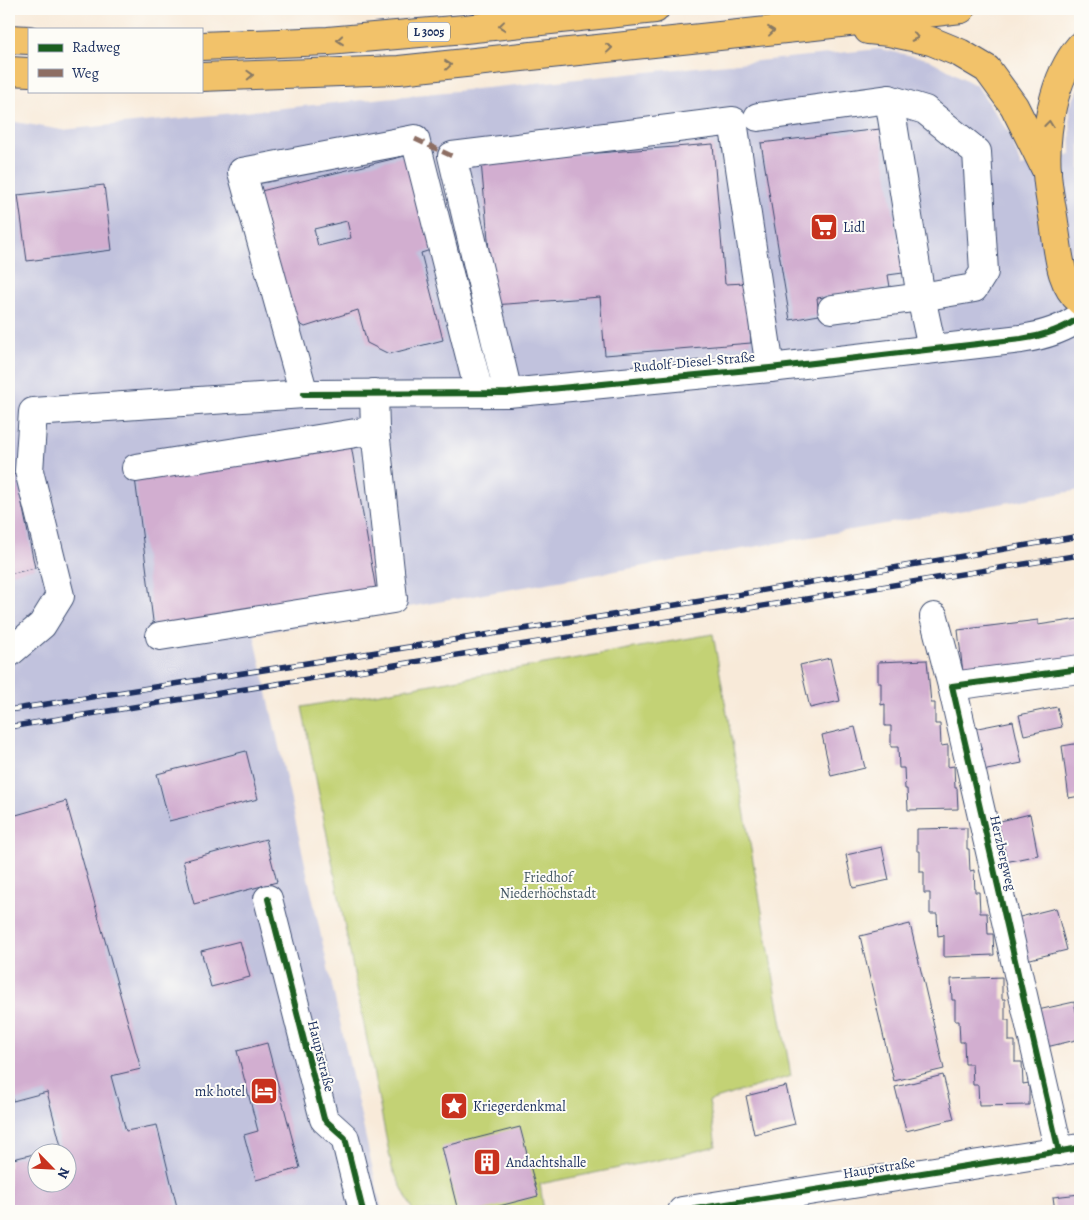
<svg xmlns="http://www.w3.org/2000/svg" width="1089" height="1220" font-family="Alegreya,serif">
  <rect width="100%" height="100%" fill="#fdfcf7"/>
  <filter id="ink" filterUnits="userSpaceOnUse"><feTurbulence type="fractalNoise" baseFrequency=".02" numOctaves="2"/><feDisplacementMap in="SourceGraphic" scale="10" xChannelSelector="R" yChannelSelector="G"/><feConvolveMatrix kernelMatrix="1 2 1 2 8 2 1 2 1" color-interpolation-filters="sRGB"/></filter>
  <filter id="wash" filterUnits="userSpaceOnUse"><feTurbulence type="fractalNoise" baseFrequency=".0096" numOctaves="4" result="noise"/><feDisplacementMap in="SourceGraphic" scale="20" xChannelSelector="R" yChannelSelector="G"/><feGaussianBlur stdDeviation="1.12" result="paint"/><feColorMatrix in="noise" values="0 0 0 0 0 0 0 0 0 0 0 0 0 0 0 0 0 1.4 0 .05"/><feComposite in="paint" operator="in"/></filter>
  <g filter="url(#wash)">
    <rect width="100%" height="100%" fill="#f8ead9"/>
    <path fill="#c1c2dd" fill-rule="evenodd" d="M879,49L928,59L977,86L1010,135L1021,167L1071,154L1070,107L1080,85V490L254,634L382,1211H9V121L62,130ZM38,1152H68V1182H38Z"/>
    <polygon fill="#c3d274" stroke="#6f8069" points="713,634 791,1076 709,1101 716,1146 678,1156 540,1184 544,1211 413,1211 392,1168 302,707"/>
    <g id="blocks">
      <g fill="#d2aed0" fill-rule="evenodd">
        <polygon points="880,129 903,273 888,275 890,287 817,298 819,315 790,320 761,143"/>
        <polygon points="713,144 725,284 746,283 751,343 605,355 600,297 494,305 481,162"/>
        <path d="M409,155L434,249L421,253L443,340L389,354L367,343L358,310L305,327L284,314L257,192ZM347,221L351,238L318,246L314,229Z"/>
        <polygon points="104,185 112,250 27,261 18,195"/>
        <polygon points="351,445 376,590 154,629 135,478"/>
        <polygon points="16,474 35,568 9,574 9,476"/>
        <polygon points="1079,619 1080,663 963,673 958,630 1038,620 1038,625"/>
        <polygon points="830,658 840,701 810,708 800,665"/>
        <polygon points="927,660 931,703 935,703 935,724 940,724 941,746 948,745 948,767 954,766 955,788 957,788 958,809 908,810 907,789 905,789 904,768 899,768 898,747 891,747 891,726 885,726 885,704 881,705 881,683 878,683 878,662"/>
        <polygon points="1057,707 1062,727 1024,735 1019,715"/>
        <polygon points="1013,721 1022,763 972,773 963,731"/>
        <polygon points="855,727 865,768 831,776 822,735"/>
        <polygon points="1080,743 1080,796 1069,798 1062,746"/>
        <polygon points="246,751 258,799 169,821 157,774"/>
        <polygon points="66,801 141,1069 111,1076 126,1131 157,1125 178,1211 9,1211 9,1160 38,1153 38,1182 68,1182 68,1152 40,1152 61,1146 47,1092 13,1101 9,1083 9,817"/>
        <polygon points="1030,814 1038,855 996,864 988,824"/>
        <polygon points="967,828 967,849 969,849 970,871 974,870 975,892 979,892 980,913 987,913 988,934 993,934 994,955 944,957 944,935 938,936 937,914 930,914 930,893 924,893 924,872 920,872 920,851 917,851 917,829"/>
        <polygon points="266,839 277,882 194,904 183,861"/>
        <polygon points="882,847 889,880 853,888 846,855"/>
        <polygon points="1056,908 1067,950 1018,962 1008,920"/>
        <polygon points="910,924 944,1069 894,1081 860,936"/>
        <polygon points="240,941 250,977 211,987 201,951"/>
        <polygon points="1002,977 1002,999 1005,999 1005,1020 1009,1020 1009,1041 1015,1041 1015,1062 1022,1062 1023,1084 1029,1083 1029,1105 979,1106 978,1085 973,1085 972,1064 965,1064 964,1042 960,1042 959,1021 955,1021 955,1000 952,1000 951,979"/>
        <polygon points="1074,1002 1080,1028 1080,1039 1038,1049 1029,1012"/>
        <polygon points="267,1043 300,1168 256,1180 244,1135 258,1131 237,1051"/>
        <polygon points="943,1075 954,1119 906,1131 895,1087"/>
        <polygon points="786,1086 795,1124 754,1134 746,1096"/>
        <polygon points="520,1127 538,1196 480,1211 458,1211 442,1147"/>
        <polygon points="1080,1194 1080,1211 1055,1211 1053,1197"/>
      </g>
    </g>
  </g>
  <g filter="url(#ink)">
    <use href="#blocks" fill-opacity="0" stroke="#3c4b70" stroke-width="1"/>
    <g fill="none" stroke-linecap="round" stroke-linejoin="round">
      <g stroke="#3c4b70" stroke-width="30">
        <g id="minor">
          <polyline points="758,117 889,99 921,297 932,348"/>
          <polyline points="832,309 921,297 974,288 984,272 977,152 925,110 889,99"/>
          <polyline points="508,393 452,156 733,121 770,368"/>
          <polyline points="304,394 242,172 415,139 479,392"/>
          <polyline points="136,468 375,430"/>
          <polyline points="934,617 952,686"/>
          <polyline points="160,636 393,599 375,430 374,393"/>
          <path d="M9,653L42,625L60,596L29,471L33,412L304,394L508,393L770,368L1021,339C1041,336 1063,330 1080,317"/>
          <polyline points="268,899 324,1119 345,1138 363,1211"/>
          <polyline points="1059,1152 952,686 1080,669"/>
          <polyline points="682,1211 1080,1148"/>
        </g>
      </g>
      <g stroke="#3c4b70" stroke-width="30">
        <g id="highway">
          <polyline points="868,30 889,32 931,41 960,53 987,69 1014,106 1047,172"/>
          <polyline points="9,39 29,40"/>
          <polyline points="201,46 328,41 465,29 655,9"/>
          <path d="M1080,46C1053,77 1044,133 1047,173C1048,192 1053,211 1055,230C1059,255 1060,284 1080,301"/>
          <polyline points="9,71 29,72"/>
          <polyline points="201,77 399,70 814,26 961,9"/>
        </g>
      </g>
      <use href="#minor" stroke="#fff" stroke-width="28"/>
      <use href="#highway" stroke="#f2c26a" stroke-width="28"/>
      <g stroke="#1b2f5e" stroke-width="5.5">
        <g id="rail">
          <polyline points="9,710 701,601 1080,536"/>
          <polyline points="9,727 1080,555"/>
        </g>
      </g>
      <use href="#rail" stroke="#fdfcf7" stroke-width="4" stroke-dasharray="11" stroke-linecap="butt"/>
      <polyline stroke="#8d6e63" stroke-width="5" stroke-dasharray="10 5" stroke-linecap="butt" points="415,139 452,156"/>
      <g stroke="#fdfcf7" stroke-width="9">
        <g id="cycleway">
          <path d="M304,394L508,393L770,368L1021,339C1041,336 1063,330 1080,317"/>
          <polyline points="268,899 324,1119 345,1138 363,1211"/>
          <polyline points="1059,1152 952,686 1080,669"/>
          <polyline points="682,1211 1080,1148"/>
        </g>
      </g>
      <use href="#cycleway" stroke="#1b5e20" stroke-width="6"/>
    </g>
    <defs><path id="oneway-chevron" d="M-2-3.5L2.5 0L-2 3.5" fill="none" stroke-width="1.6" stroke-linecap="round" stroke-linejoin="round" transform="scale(1.25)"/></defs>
    <g stroke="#867864">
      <use href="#oneway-chevron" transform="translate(502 26) rotate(174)"/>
      <use href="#oneway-chevron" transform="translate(771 31) rotate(-6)"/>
      <use href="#oneway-chevron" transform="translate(915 37) rotate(12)"/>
      <use href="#oneway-chevron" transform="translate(340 40) rotate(175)"/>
      <use href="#oneway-chevron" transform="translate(609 48) rotate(-6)"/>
      <use href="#oneway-chevron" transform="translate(448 65) rotate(-6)"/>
      <use href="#oneway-chevron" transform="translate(250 75) rotate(-2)"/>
      <use href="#oneway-chevron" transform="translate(1049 124) rotate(-83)"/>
    </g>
  </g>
  <defs>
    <g id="supermarket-square" transform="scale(1.4375)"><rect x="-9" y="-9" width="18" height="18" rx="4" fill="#c8321e" stroke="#fdfcf7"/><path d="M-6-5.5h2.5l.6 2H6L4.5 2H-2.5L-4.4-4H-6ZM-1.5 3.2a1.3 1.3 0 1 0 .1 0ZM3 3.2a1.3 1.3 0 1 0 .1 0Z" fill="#fff"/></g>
    <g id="hotel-square" transform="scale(1.4375)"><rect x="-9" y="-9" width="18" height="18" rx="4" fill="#c8321e" stroke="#fdfcf7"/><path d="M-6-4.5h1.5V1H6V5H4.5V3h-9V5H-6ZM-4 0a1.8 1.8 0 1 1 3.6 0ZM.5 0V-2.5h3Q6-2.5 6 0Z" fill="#fff"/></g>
    <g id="sight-square" transform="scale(1.4375)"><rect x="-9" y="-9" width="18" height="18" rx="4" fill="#c8321e" stroke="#fdfcf7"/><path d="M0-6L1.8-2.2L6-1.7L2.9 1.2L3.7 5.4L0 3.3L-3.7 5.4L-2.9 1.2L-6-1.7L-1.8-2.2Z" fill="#fff"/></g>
    <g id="building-square" transform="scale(1.4375)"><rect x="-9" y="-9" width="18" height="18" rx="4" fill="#c8321e" stroke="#fdfcf7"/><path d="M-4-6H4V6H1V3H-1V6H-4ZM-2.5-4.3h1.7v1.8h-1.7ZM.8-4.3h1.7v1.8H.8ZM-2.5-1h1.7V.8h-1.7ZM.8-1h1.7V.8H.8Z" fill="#fff"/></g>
  </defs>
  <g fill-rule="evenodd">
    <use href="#supermarket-square" x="824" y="227"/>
    <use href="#hotel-square" x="264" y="1091"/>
    <use href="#sight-square" x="454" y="1106"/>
    <use href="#building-square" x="487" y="1162"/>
  </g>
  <g text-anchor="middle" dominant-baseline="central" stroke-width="4" stroke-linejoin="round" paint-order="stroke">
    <rect fill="#fdfcf7" stroke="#5f6c8c" stroke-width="1" x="408" y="22.5" width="42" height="19" rx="4"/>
    <g font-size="12" font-weight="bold" fill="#1b2f5e">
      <text x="429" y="32">L 3005</text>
    </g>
    <g font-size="14" fill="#1b2f5e" stroke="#fdfcf7" text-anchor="start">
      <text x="843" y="227">Lidl</text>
      <text x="245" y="1091" text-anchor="end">mk hotel</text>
      <text x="473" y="1106">Kriegerdenkmal</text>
      <text x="506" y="1162">Andachtshalle</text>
    </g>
    <g font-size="14" fill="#1b2f5e" stroke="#fdfcf7">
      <text transform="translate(694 362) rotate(-5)">Rudolf-Diesel-Straße</text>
      <text transform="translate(1003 853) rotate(77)">Herzbergweg</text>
      <text transform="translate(321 1056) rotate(76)">Hauptstraße</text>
      <text transform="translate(879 1168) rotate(-9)">Hauptstraße</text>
    </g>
    <g font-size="14" fill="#455864" stroke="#fdfcf7">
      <text x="548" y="877">Friedhof<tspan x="548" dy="16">Niederhöchstadt</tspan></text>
    </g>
  </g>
  <rect width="1089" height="1220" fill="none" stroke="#fdfcf7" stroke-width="30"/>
  <rect x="28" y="28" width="175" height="65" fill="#fdfcf7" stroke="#a3aaba"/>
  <rect x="38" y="44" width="25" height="8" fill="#1b5e20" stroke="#a3aaba"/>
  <text x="72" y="52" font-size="15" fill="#1b2f5e">Radweg</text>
  <rect x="38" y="69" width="25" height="8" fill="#8d6e63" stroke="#a3aaba"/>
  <text x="72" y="78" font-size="15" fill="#1b2f5e">Weg</text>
  <g transform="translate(52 1168) rotate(114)"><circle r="24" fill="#fdfcf7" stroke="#a3aaba"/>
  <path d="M0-4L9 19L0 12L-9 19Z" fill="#c8321e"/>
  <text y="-8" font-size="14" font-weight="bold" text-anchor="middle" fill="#1b2f5e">N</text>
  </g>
</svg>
